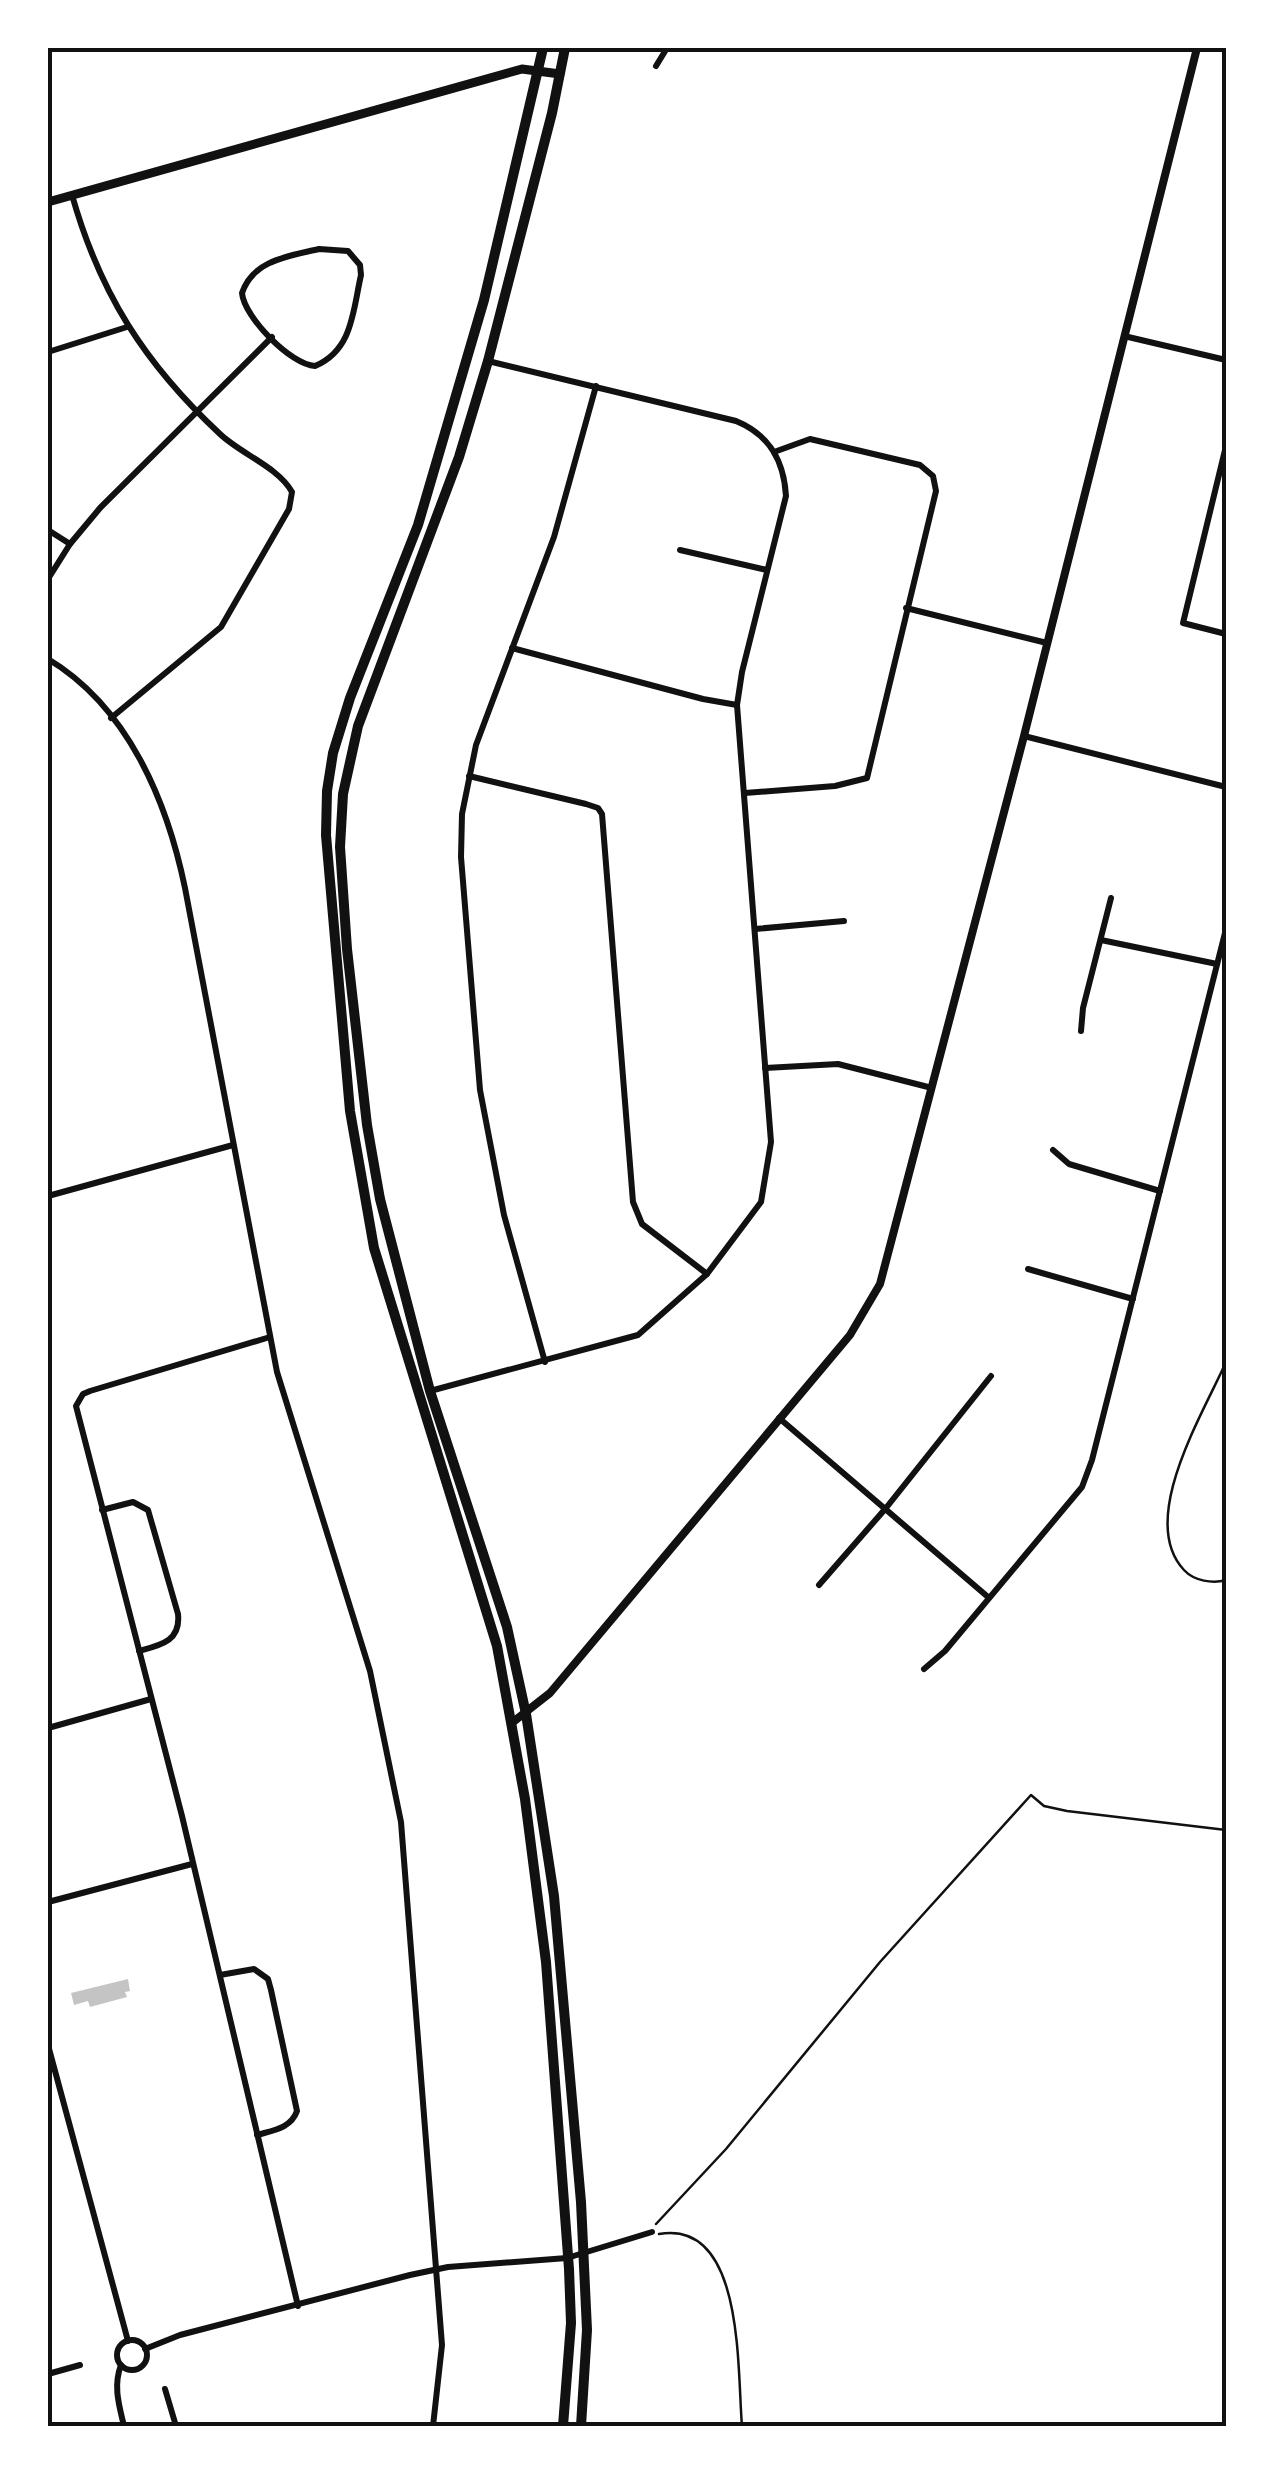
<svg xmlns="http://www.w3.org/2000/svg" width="1274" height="2474" font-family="'Zilla Slab',serif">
  <rect width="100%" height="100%" fill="#fff"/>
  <polygon fill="#c4c4c4" points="128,1979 130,1991 125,1992 127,1997 90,2007 88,2001 74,2005 71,1993"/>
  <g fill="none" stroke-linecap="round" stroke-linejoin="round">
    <g stroke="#111" stroke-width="2.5">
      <path d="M1226,1362C1203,1414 1137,1520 1184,1570C1194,1581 1213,1584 1226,1580"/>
      <polyline points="656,2224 726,2149 880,1962 1031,1795 1044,1806 1067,1811 1226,1830"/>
      <path d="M659,2234C745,2219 737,2371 742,2426"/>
    </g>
    <g stroke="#111" stroke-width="6">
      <polyline points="656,66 667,48"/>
      <path d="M72,195C100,294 145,364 220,434C241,454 278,467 292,492L289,509L221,627L111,718"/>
      <path d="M319,249L348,251L360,265L361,275C353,310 353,350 315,366C291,365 244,317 242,293C253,260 289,256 319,249Z"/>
      <polyline points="1124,336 1226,360"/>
      <polyline points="48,352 127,327"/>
      <polyline points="1226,446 1183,623 1226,634"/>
      <polyline points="48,530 70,544"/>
      <polyline points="680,550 767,570"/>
      <polyline points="48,579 70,544 100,508 272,337"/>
      <polyline points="906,608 1047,643"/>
      <polyline points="512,648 703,699 737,705"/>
      <path d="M48,659C128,707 167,801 185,888L277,1372L370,1671L401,1822L442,2345L433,2426"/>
      <polyline points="1024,736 1226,787"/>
      <polyline points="469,776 586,804 598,808 602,814 633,1202 642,1224 707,1274"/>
      <polyline points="745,793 835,786 867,778 936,491 933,476 920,465 810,439 774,452"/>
      <polyline points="755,929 844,921"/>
      <polyline points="1101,940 1217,964"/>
      <polyline points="1081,1031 1083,1008 1111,898"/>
      <polyline points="765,1068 838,1064 932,1088"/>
      <polyline points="1053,1150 1069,1164 1160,1191"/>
      <polyline points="48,1196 233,1145"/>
      <polyline points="1028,1269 1133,1299"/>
      <polyline points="270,1337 90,1391 83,1394 76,1406 182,1816 298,2306"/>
      <polyline points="545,1362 504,1215 480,1090 461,857 462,814 476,745 554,537 596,386"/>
      <path d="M430,1391L638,1335L707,1274L761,1202L771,1142L737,705L742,672L786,496C784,461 770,435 736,421L488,361"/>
      <polyline points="779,1418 988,1597"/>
      <path d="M102,1510L133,1502L148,1510L178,1614C181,1641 161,1645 139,1651"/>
      <polyline points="819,1585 886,1508 991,1376"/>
      <polyline points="924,1669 945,1651 1082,1487 1092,1460 1226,929"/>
      <polyline points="48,1728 151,1699"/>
      <polyline points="48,1902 192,1864"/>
      <path d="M220,1975L254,1969L268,1979L271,1990L297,2111C291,2128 274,2130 257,2135"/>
      <polyline points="48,2045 128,2341"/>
      <circle cx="132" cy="2355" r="15"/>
      <polyline points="145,2349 180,2335 410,2275 448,2267 567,2258 652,2232"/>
      <path d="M121,2365C113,2386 119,2405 124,2426"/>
      <polyline points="48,2374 80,2365"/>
      <polyline points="165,2389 176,2426"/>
    </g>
    <polyline stroke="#111" stroke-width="8" points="513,1722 550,1693 850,1335 880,1284 1024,736 1197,48"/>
    <polyline stroke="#111" stroke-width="9" points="48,202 522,69 560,74"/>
    <g stroke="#111" stroke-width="10">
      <polyline points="543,48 484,300 418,525 350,698 333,753 327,791 326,835 350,1111 374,1248 497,1646 525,1799 546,1962 569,2269 571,2323 563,2426"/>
      <polyline points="565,48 552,113 488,361 459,457 358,726 343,794 340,847 347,949 367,1125 380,1199 430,1391 507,1627 526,1714 554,1896 581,2202 587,2330 581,2426"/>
    </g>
  </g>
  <rect width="1274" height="2474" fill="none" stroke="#ffffff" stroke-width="100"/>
  <rect x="50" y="50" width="1174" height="2374" fill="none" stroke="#111" stroke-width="4"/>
</svg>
